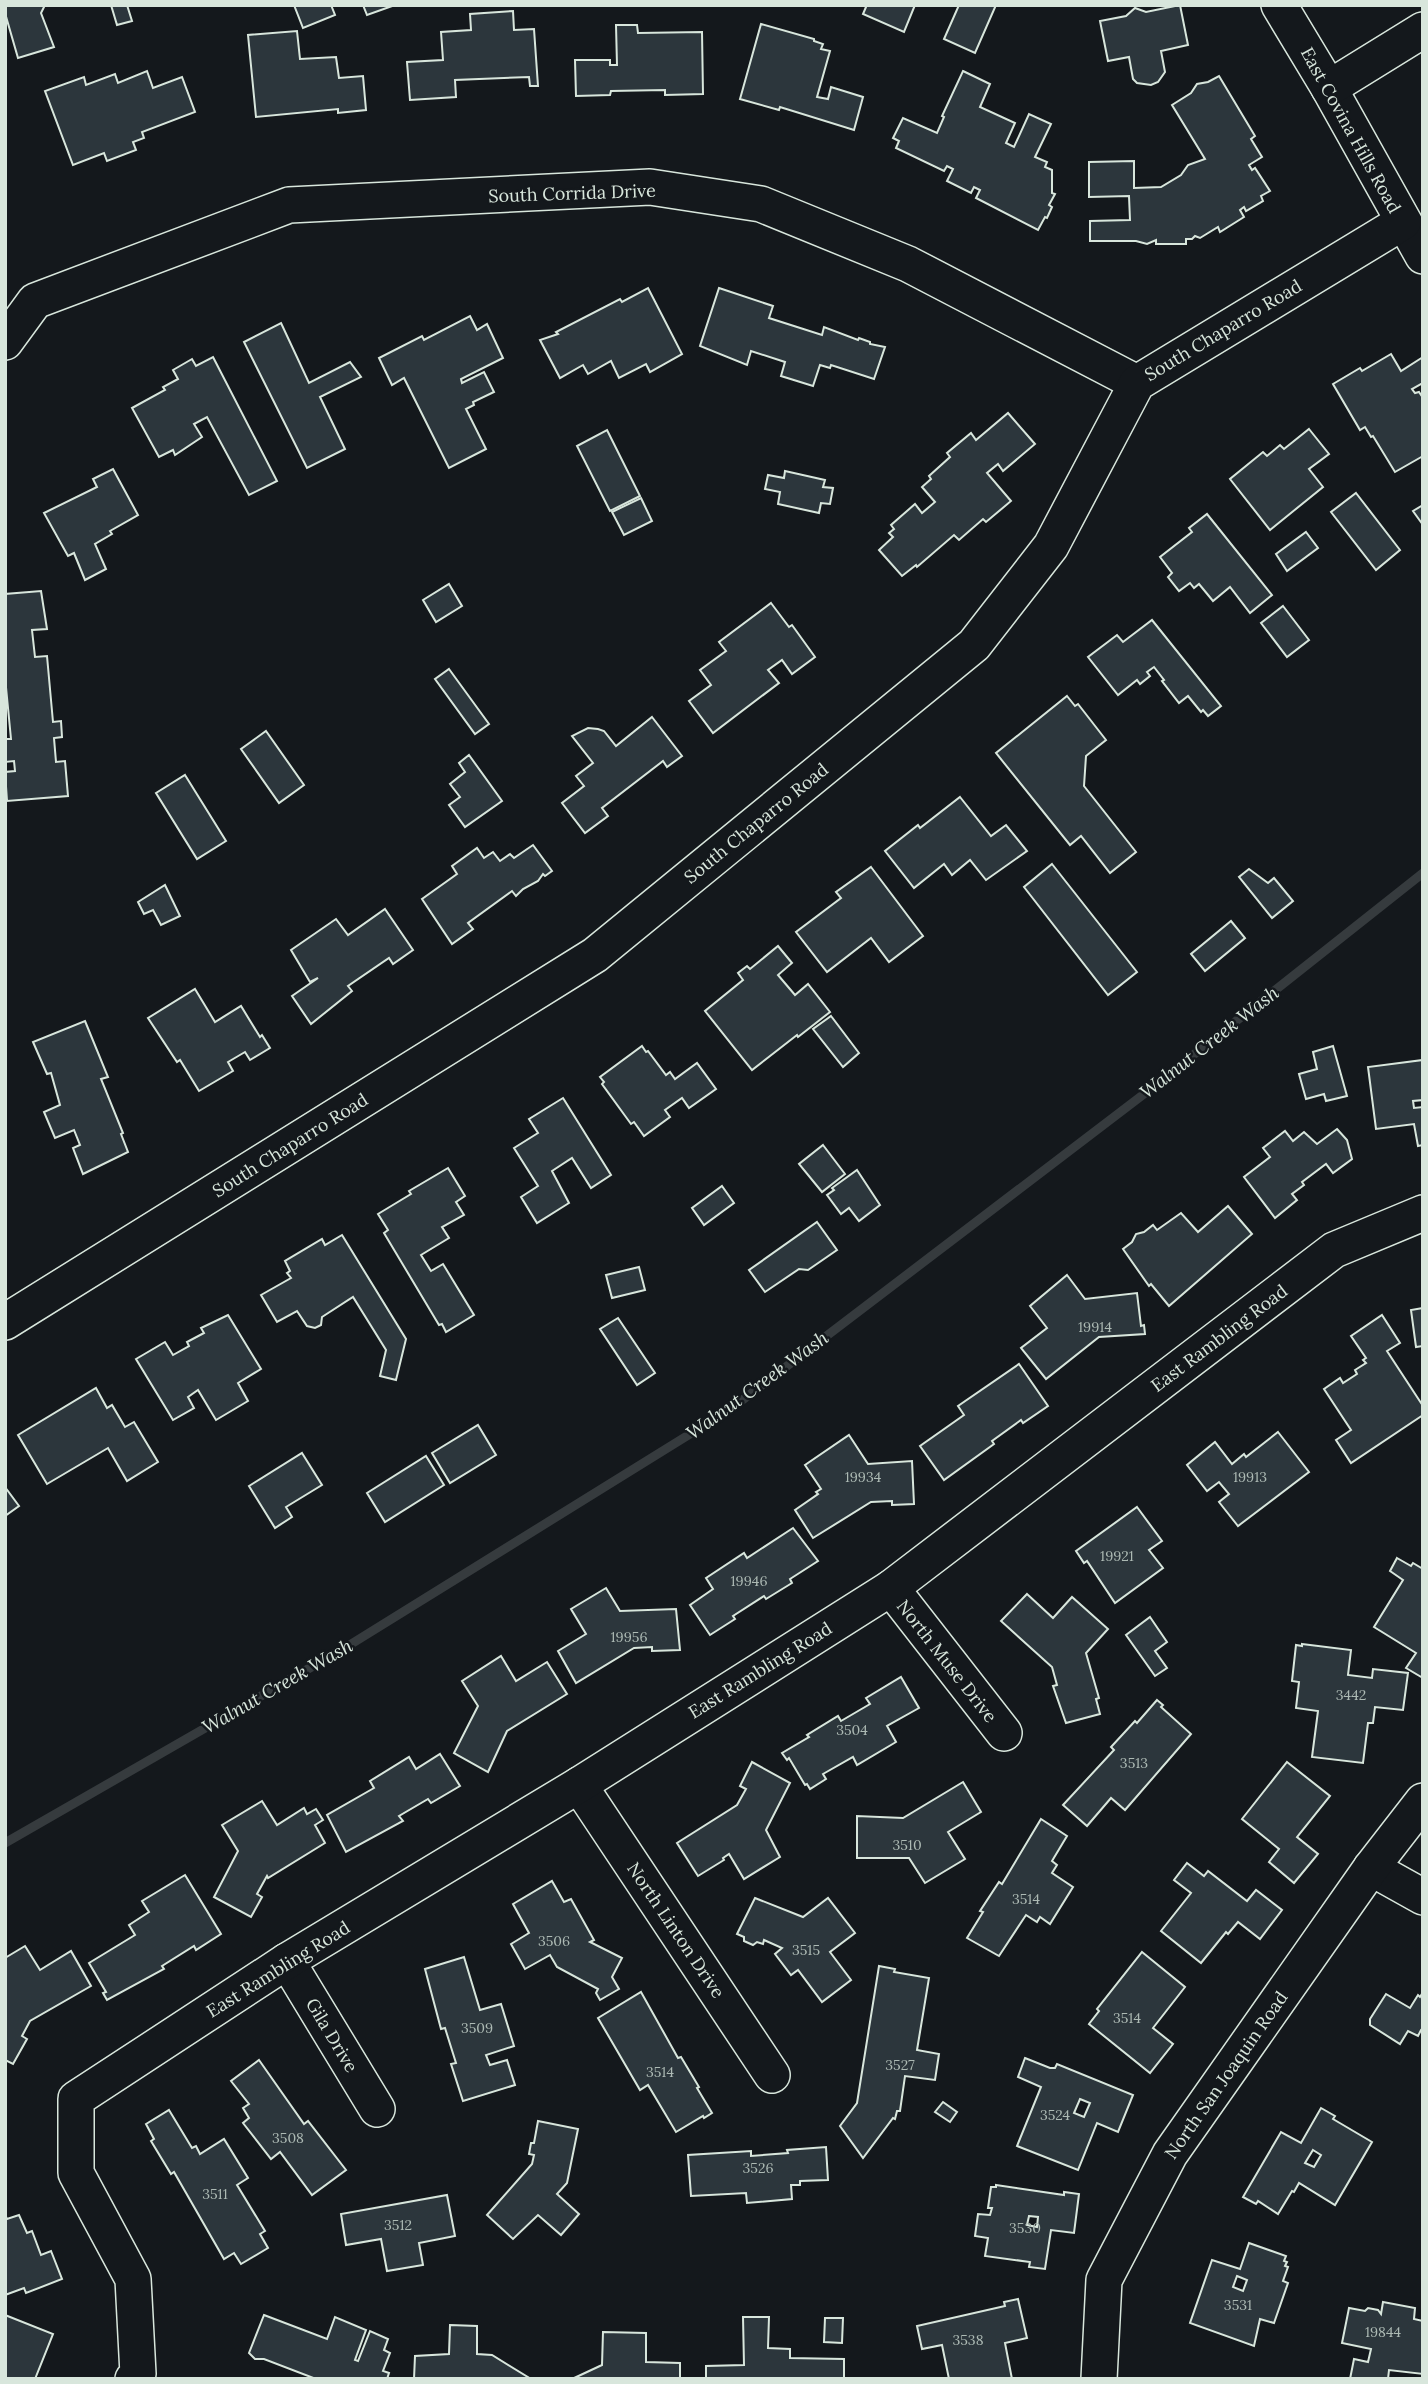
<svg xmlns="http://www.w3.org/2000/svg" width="1428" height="2384" font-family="Lora,serif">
  <rect width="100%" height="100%" fill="#14181c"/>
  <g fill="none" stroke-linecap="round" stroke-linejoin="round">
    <polyline stroke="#363b3e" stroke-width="9" points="5,1843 348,1646 732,1408 1144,1094 1423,873"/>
  </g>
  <g fill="#2c363c" stroke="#d8e6dc" stroke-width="2" fill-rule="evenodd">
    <polygon points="5,5 45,5 41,13 54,47 18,58 5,13"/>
    <polygon points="111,5 127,5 132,21 117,25"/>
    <polygon points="294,5 331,5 335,15 303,28"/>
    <polygon points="363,5 395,5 367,15"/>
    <polygon points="863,5 915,5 904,32 863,14 866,7"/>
    <polygon points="959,5 996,5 975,53 944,39"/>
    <polygon points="1180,5 1188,45 1161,51 1165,72 1158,82 1151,85 1137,83 1133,79 1129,57 1108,61 1100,21 1126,16 1135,8 1146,12"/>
    <polygon points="513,11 514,30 534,29 538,86 530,86 529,77 455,80 456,97 410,100 407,62 443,60 441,32 471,30 470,14"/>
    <polygon points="761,24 814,39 814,41 823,44 821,49 830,51 817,97 828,99 831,87 863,97 854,130 780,107 779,110 740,99"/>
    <polygon points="616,25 637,25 638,33 702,32 703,94 665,95 665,90 611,91 610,95 576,96 575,60 610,60 610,65 617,65"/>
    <polygon points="297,31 300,59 336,57 339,78 363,76 366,110 338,113 338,109 256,117 248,35"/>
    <polygon points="147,71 153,88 182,77 195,112 142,132 144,138 133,142 136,150 107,161 104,153 73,165 45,91 84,77 86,85 115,74 118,83"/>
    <polygon points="963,71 990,84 980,107 1015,123 1006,143 1014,147 1029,114 1051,124 1035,157 1047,162 1045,167 1052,170 1052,193 1055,194 1049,205 1052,207 1047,218 1045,217 1038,230 976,198 980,190 974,187 971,193 947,181 953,169 947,166 944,171 896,148 899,141 893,138 903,118 937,133 944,117 942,116"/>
    <polygon points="1219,76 1255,136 1251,139 1262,157 1249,165 1252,170 1255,168 1270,191 1261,196 1263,201 1246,211 1244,207 1240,210 1244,217 1220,232 1218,227 1200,238 1195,236 1192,239 1186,239 1186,244 1156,244 1156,240 1147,244 1136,241 1090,241 1090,221 1130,220 1129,196 1089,197 1089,162 1134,161 1134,188 1161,187 1181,175 1188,165 1205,159 1172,105 1191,93 1197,84 1208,82"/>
    <polygon points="648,288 682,354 650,372 646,364 619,378 611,361 588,374 583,365 560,378 540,340 558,334 556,332 620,299 622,302"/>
    <polygon points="719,288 773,306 769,318 822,335 824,327 858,340 859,338 870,342 870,344 885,347 874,379 831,365 830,368 820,365 813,386 781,376 785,362 751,351 747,365 700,346"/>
    <polygon points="470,316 477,330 487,324 503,358 461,379 462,383 484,372 494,392 473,402 474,405 466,409 486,449 449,468 404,378 392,385 379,358 422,336 424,340"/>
    <polygon points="281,323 309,383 350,362 361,377 320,397 345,449 307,468 244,342"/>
    <polygon points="1391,354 1401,371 1423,357 1423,383 1412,389 1415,393 1419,392 1423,398 1423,456 1395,472 1373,436 1371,437 1365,427 1360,430 1333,384 1360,368 1362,371"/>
    <polygon points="213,357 277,481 249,495 207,417 194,424 202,437 175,455 173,450 159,457 132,408 165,390 163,387 178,379 173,370 192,359 196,366"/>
    <polygon points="1008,413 1035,444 1003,471 998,464 987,473 1011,501 986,522 983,519 959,540 954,535 917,567 916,565 902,576 879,550 893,537 889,533 894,529 891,525 915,504 922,513 935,502 922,487 931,479 929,476 950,457 947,453 971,433 976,440"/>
    <polygon points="1309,429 1329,454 1309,469 1323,487 1270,530 1230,479 1263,452 1267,456 1280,445 1284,449"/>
    <polygon points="607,430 640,496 610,511 577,446"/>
    <polygon points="113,469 138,515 110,531 112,534 95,544 106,569 85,580 74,553 68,556 44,513 97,487 93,479"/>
    <polygon points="785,471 825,480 823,487 833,488 830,504 821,503 819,513 778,504 780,492 765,489 768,475 784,478"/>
    <polygon points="1356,493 1400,550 1376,570 1331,512"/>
    <polygon points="641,498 652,521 624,535 612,512"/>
    <polygon points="1423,505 1423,525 1413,511"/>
    <polygon points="1207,514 1272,595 1250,613 1230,587 1213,601 1199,584 1194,588 1190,583 1179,591 1168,577 1172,573 1160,557 1192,532 1189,528"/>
    <polygon points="1306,532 1318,548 1287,571 1276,554"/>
    <polygon points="449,584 462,606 436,622 423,600"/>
    <polygon points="41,591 47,629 32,630 35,657 47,656 53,722 61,721 62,737 54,738 56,762 65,761 68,796 7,801 5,772 15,771 14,761 5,762 5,739 11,739 5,677 5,594"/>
    <polygon points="771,603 789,627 792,625 815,657 792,674 782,660 768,670 779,683 713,733 689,701 711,685 700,670 726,651 719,642"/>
    <polygon points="1283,606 1309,640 1287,657 1261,623"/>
    <polygon points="1152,620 1221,706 1208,716 1203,710 1201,712 1188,696 1179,703 1162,681 1164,680 1154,667 1147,672 1150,676 1140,684 1137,680 1118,695 1088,657 1117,635 1123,642"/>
    <polygon points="449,669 489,724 475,734 435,679"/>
    <polygon points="1067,696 1075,706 1078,704 1106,740 1086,756 1084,786 1136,852 1110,873 1081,836 1070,845 996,753"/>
    <polygon points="652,717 682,756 667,767 663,761 602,808 608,816 585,833 562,803 584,786 576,776 593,763 572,736 588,728 598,729 604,731 616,746"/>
    <polygon points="266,731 304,785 279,803 241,749"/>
    <polygon points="469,755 502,801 465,827 449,805 460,797 450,784 465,772 459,763"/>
    <polygon points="185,775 226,841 197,859 156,793"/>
    <polygon points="960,797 991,836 1006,825 1027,851 986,880 970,860 952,875 944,864 914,888 885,851 918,825 920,828"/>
    <polygon points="533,845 552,871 545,876 543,874 538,881 523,889 516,896 512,891 468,923 473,929 452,944 422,899 457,874 452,866 477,848 484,858 493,852 500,861 510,854 514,858"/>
    <polygon points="1052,864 1137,972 1108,995 1024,887"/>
    <polygon points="871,867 923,936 889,962 871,938 827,972 796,932 841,898 836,892"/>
    <polygon points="1249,869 1268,883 1274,878 1293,901 1272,918 1239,877"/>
    <polygon points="165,885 180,916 161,925 153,910 144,914 138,902"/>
    <polygon points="385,909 413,950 393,964 389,958 348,986 352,991 311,1024 292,996 318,978 310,982 291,950 336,919 348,935"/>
    <polygon points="1231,921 1245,938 1205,971 1191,954"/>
    <polygon points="778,946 792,963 778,975 795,995 808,984 830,1012 798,1037 797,1035 752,1070 705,1011 743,980 738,973 747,966 750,969"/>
    <polygon points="195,989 215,1022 241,1006 260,1037 262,1035 270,1048 250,1060 245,1052 228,1062 233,1071 199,1091 180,1060 177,1062 148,1018"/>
    <polygon points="831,1016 859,1053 843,1067 813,1029"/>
    <polygon points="85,1021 108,1077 101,1079 123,1133 121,1134 128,1152 83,1174 73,1148 80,1145 74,1130 55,1138 44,1112 60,1105 51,1073 47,1074 33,1042"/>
    <polygon points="642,1046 646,1052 648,1051 666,1075 670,1072 675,1079 697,1063 716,1089 689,1108 682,1098 665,1110 670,1117 644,1136 634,1122 631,1124 602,1084 604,1082 600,1077"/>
    <polygon points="1333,1046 1347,1096 1326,1101 1324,1094 1306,1099 1299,1074 1317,1069 1313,1052"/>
    <polygon points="1423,1060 1423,1100 1413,1101 1414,1108 1423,1107 1423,1145 1418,1146 1414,1124 1376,1129 1368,1067"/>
    <polygon points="563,1098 611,1175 591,1188 572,1158 552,1171 569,1203 537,1223 521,1197 538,1186 514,1148 538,1133 529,1119"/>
    <polygon points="1337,1129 1347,1140 1352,1159 1333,1173 1326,1164 1302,1182 1304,1185 1292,1194 1297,1200 1275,1218 1244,1177 1270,1157 1263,1148 1285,1131 1293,1141 1304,1132 1317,1144"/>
    <polygon points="823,1145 845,1174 822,1192 799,1164"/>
    <polygon points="448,1168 465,1196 456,1202 464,1215 442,1227 449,1238 421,1255 431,1271 443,1264 474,1315 446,1332 442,1324 439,1325 384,1233 388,1230 378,1214 411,1194 409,1191"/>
    <polygon points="857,1170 880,1205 859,1221 849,1208 841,1214 827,1195 834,1190 832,1188"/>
    <polygon points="722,1186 734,1203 704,1225 692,1208"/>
    <polygon points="1228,1206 1252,1234 1169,1306 1151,1284 1149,1286 1123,1249 1132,1242 1136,1234 1144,1232 1153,1225 1157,1230 1181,1213 1198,1232"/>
    <polygon points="817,1222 837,1250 808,1270 799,1269 765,1292 749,1270"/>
    <polygon points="342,1235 406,1339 396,1380 380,1376 386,1350 353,1297 322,1317 321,1325 315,1328 307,1326 297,1311 277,1322 261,1295 291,1278 287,1273 290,1271 285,1261 322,1239 325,1245"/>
    <polygon points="639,1267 645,1290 612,1298 606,1275"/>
    <polygon points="1067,1275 1085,1299 1137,1293 1141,1326 1144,1325 1145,1334 1099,1337 1046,1379 1021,1348 1047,1328 1030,1306"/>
    <polygon points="1423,1308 1423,1346 1416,1347 1411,1310"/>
    <polygon points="228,1315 261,1369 238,1383 248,1401 216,1420 198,1390 188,1397 194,1408 173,1420 136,1359 165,1342 173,1355 189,1346 187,1342 204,1333 201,1328"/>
    <polygon points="1382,1315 1400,1343 1387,1351 1423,1406 1423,1415 1351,1463 1336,1440 1351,1430 1324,1389 1340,1378 1343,1383 1357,1374 1355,1370 1366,1363 1363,1360 1366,1358 1351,1336"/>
    <polygon points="618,1318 655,1373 637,1385 600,1329"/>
    <polygon points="1019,1364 1048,1406 1023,1423 1021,1420 992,1441 994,1444 944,1480 920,1446 964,1415 958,1406"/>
    <polygon points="96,1388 107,1408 112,1405 125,1427 134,1422 158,1462 127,1481 108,1448 47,1484 18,1435"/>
    <polygon points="478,1425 496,1455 450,1483 432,1453"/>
    <polygon points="1278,1432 1309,1472 1238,1526 1219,1502 1229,1494 1219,1482 1207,1491 1187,1465 1215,1442 1232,1464 1244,1454 1246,1457"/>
    <polygon points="849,1435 868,1464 912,1461 914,1504 892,1505 892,1501 871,1502 813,1538 795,1510 818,1494 816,1492 821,1489 805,1465"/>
    <polygon points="302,1453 322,1485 286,1507 292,1517 275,1528 249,1486"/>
    <polygon points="426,1456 444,1485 385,1522 367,1493"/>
    <polygon points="5,1487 19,1506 5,1516"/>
    <polygon points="1137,1507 1162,1541 1149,1550 1163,1568 1115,1603 1087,1561 1084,1563 1076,1551"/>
    <polygon points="793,1528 818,1561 790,1579 792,1583 766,1599 764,1596 733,1616 735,1619 710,1635 690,1605 713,1589 706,1578 744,1553 747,1558"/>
    <polygon points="1397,1558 1411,1566 1413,1563 1423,1569 1423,1678 1406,1668 1416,1653 1374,1627 1403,1580 1390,1571"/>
    <polygon points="606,1588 620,1611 676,1609 680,1650 652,1651 652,1647 634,1648 576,1683 558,1651 586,1634 571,1609"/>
    <polygon points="1027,1594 1053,1618 1072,1597 1108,1629 1086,1653 1099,1698 1096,1699 1100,1714 1066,1723 1053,1686 1057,1685 1052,1667 1001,1621"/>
    <polygon points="1150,1617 1167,1642 1155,1651 1167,1668 1155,1676 1126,1635"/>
    <polygon points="1302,1644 1351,1650 1348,1675 1372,1678 1373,1669 1408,1673 1403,1710 1375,1707 1373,1723 1368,1723 1363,1763 1312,1757 1318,1711 1296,1708 1299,1682 1292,1681 1296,1645 1302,1646"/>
    <polygon points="501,1656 516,1681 547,1662 567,1694 507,1731 488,1772 454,1753 478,1706 462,1681"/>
    <polygon points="901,1677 919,1708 887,1726 896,1742 857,1765 853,1757 823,1774 826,1779 810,1789 807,1784 805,1785 789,1758 787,1760 782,1753 809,1737 807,1735 838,1716 841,1721 870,1704 866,1698"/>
    <polygon points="1157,1700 1163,1705 1161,1707 1191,1734 1125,1810 1111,1798 1087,1826 1063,1805 1114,1750 1111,1747 1135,1721 1137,1723"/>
    <polygon points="440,1754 460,1786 431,1803 428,1799 399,1816 403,1821 346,1852 327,1815 374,1788 370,1781 409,1757 416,1769"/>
    <polygon points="752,1762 790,1783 766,1830 780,1857 744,1879 729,1854 723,1858 724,1860 698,1876 677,1843 737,1805 746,1789 740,1786"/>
    <polygon points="1287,1762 1330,1796 1297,1837 1318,1854 1294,1883 1269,1862 1279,1849 1242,1819"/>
    <polygon points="963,1782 981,1812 948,1832 965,1859 925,1883 909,1858 857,1858 857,1816 903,1818"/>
    <polygon points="262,1801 277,1825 304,1808 307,1814 316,1809 323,1820 315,1825 325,1843 268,1878 267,1876 257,1894 262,1897 251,1917 214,1897 238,1851 222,1825"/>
    <polygon points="1041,1819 1067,1836 1052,1861 1057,1865 1052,1873 1073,1887 1050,1924 1040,1917 1037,1922 1026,1915 999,1956 967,1938 983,1912 980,1911 999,1882 1002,1884"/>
    <polygon points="1187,1863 1204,1876 1208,1871 1247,1901 1256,1890 1282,1910 1260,1939 1238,1922 1228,1934 1226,1932 1201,1963 1161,1931 1191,1893 1174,1880"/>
    <polygon points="185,1875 221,1934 196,1950 194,1946 162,1966 164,1969 107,2000 103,1993 106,1992 89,1963 135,1935 129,1925 149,1912 142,1901"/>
    <polygon points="552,1881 564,1902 571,1899 594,1940 590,1942 622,1958 612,1977 619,1989 600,2000 596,1993 598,1989 557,1967 550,1955 525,1969 511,1944 529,1933 513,1904"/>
    <polygon points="755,1898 803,1917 828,1898 855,1933 830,1952 851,1980 822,2002 798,1970 791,1975 775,1954 782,1948 764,1940 763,1944 757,1942 753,1945 744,1941 744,1937 737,1934"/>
    <polygon points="25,1946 40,1970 71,1951 91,1986 30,2021 22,2036 27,2039 13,2064 5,2060 5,1958"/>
    <polygon points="1142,1952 1185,1987 1153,2028 1173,2044 1150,2073 1089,2024 1099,2011 1097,2009"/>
    <polygon points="464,1957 480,2010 501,2004 514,2046 486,2055 490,2065 507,2060 515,2085 463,2101 451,2064 456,2063 445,2028 441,2029 425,1969"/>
    <polygon points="879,1966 895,1969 894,1972 929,1978 917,2050 939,2054 935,2080 905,2076 900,2111 897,2111 895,2119 893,2118 863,2158 840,2126 857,2103"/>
    <polygon points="641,1992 678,2058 681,2057 699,2087 697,2088 712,2113 704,2118 703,2116 676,2132 648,2085 640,2090 598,2018"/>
    <polygon points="1423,1992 1423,2031 1421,2030 1418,2036 1408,2031 1400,2044 1370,2025 1370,2019 1386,1994 1410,2008 1418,1995 1420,1997"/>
    <path d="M1025,2058L1050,2068H1055L1057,2064L1133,2095L1118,2132L1097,2123L1078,2170L1017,2146L1041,2087L1018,2077ZM1080,2099L1090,2103L1084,2117L1074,2113Z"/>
    <polygon points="259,2060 304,2124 308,2121 346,2170 312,2195 280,2152 271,2159 243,2123 249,2118 243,2108 249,2104 231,2081"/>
    <polygon points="943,2102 957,2112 950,2122 935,2112"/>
    <path d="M1321,2108L1335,2116L1333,2119L1372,2142L1335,2205L1299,2183L1294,2192L1292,2191L1278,2214L1258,2201L1256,2204L1243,2197L1281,2132L1301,2143ZM1313,2150L1321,2155L1314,2167L1305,2163Z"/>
    <polygon points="169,2110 192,2148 196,2146 200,2154 224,2139 248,2178 237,2185 265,2231 260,2234 268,2248 241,2264 234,2253 224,2259 174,2172 171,2174 151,2141 154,2139 146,2124"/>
    <polygon points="538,2121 578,2129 567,2183 557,2194 579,2214 561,2235 538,2215 513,2239 487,2215 532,2164 534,2155 529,2154 531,2143 534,2143"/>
    <polygon points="826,2147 828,2180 800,2181 800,2185 791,2185 792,2199 747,2203 746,2193 691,2196 688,2155 751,2151 751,2156 788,2153 787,2150"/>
    <path d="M996,2185L1064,2195V2192L1079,2194L1074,2233L1051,2230L1045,2269L1029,2267L1030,2262L985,2256L988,2238L975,2236L978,2214L990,2215L992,2208H988L991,2187H996ZM1029,2216L1038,2217L1037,2227L1027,2225Z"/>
    <polygon points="447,2195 455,2236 419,2243 423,2265 387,2271 381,2239 346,2245 341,2214"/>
    <polygon points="5,2214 7,2219 19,2215 27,2233 32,2231 41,2255 51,2251 62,2279 26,2293 24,2288 5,2295"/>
    <path d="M1249,2243L1286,2256L1284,2261L1287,2262L1285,2266L1288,2267L1283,2281L1288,2283L1274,2323L1260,2319L1254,2346L1190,2323L1212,2260L1240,2269ZM1237,2276L1247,2280L1243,2291L1233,2287Z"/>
    <polygon points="1018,2299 1027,2338 1005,2343 1012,2379 949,2379 942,2345 922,2349 917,2326 1005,2306 1004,2302"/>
    <polygon points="1383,2302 1415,2308 1414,2319 1423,2321 1423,2374 1389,2370 1388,2379 1350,2379 1354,2359 1368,2362 1371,2349 1342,2343 1349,2308 1365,2311 1368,2308 1378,2310 1381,2314"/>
    <polygon points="5,2315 53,2334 35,2379 5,2379"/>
    <polygon points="264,2315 327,2339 335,2317 366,2330 355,2360 358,2361 370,2331 388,2339 384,2350 390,2353 383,2371 389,2373 387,2379 316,2379 264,2359 255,2359 249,2353"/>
    <polygon points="743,2317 769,2317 768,2348 790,2349 790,2358 844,2359 844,2379 706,2379 706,2366 744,2365"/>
    <polygon points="825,2318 843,2318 842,2343 824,2342"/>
    <polygon points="450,2325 477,2326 477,2354 492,2355 531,2379 414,2379 415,2356 449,2354"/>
    <polygon points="603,2332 646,2333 646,2362 680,2363 680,2379 572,2379 602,2365"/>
  </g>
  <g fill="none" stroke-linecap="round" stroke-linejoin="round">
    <g stroke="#d8e6dc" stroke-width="38">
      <g id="minor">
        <polyline points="1279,5 1329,88 1423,256"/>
        <polyline points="1329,88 1423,30"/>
        <polyline points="5,342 35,301 289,205 650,187 761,204 908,264 1137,383"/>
        <polyline points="5,1322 595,955 974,645 1051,546 1137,383 1403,222"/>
        <polyline points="891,1588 1004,1733"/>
        <polyline points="579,1785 772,2075"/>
        <polyline points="1371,1868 1423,1897"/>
        <polyline points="287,1961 377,2109"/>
        <polyline points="133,2379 138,2374 133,2279 76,2173 76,2099 287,1961 579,1785 891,1588 1334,1250 1423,1213"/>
        <polyline points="1099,2379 1104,2280 1170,2154 1371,1868 1423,1801"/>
      </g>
    </g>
    <use href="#minor" stroke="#14181c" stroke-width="35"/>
  </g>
  <g text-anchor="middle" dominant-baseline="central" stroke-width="5" stroke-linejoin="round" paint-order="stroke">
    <g font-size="14" fill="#adbab4">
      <text x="1095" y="1327">19914</text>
      <text x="863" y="1477">19934</text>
      <text x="1250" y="1477">19913</text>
      <text x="1117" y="1556">19921</text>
      <text x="749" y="1581">19946</text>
      <text x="629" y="1637">19956</text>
      <text x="1351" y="1695">3442</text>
      <text x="852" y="1730">3504</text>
      <text x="1134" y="1763">3513</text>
      <text x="907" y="1845">3510</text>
      <text x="1026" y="1899">3514</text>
      <text x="554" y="1941">3506</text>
      <text x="806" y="1950">3515</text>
      <text x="1127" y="2018">3514</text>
      <text x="477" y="2028">3509</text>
      <text x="900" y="2065">3527</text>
      <text x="660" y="2072">3514</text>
      <text x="1055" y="2115">3524</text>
      <text x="288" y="2138">3508</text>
      <text x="758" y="2168">3526</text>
      <text x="215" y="2194">3511</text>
      <text x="398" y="2225">3512</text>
      <text x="1025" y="2228">3530</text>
      <text x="1238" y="2305">3531</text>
      <text x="1383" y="2332">19844</text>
      <text x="968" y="2340">3538</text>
    </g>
    <g font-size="18" fill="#d8e6dc" stroke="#14181c">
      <text transform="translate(1351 130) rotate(61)">East Covina Hills Road</text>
      <text transform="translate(572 193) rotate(-2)">South Corrida Drive</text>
      <text transform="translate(1223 330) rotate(-31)">South Chaparro Road</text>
      <text transform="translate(756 823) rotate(-39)">South Chaparro Road</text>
      <text transform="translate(290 1145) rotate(-32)">South Chaparro Road</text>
      <text transform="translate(1219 1338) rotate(-37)">East Rambling Road</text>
      <text transform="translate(947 1661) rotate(52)">North Muse Drive</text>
      <text transform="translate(760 1670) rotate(-32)">East Rambling Road</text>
      <text transform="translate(676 1930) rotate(56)">North Linton Drive</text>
      <text transform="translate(278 1969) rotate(-32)">East Rambling Road</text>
      <text transform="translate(332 2035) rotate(59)">Gila Drive</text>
      <text transform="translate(1226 2075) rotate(-55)">North San Joaquin Road</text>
    </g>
    <g font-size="19" font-style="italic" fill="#d8e6dc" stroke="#14181c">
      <text transform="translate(1209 1042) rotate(-38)">Walnut Creek Wash</text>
      <text transform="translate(757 1385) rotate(-36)">Walnut Creek Wash</text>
      <text transform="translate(277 1686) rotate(-30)">Walnut Creek Wash</text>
    </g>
  </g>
  <rect width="1428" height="2384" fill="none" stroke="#d8e6dc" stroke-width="14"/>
</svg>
